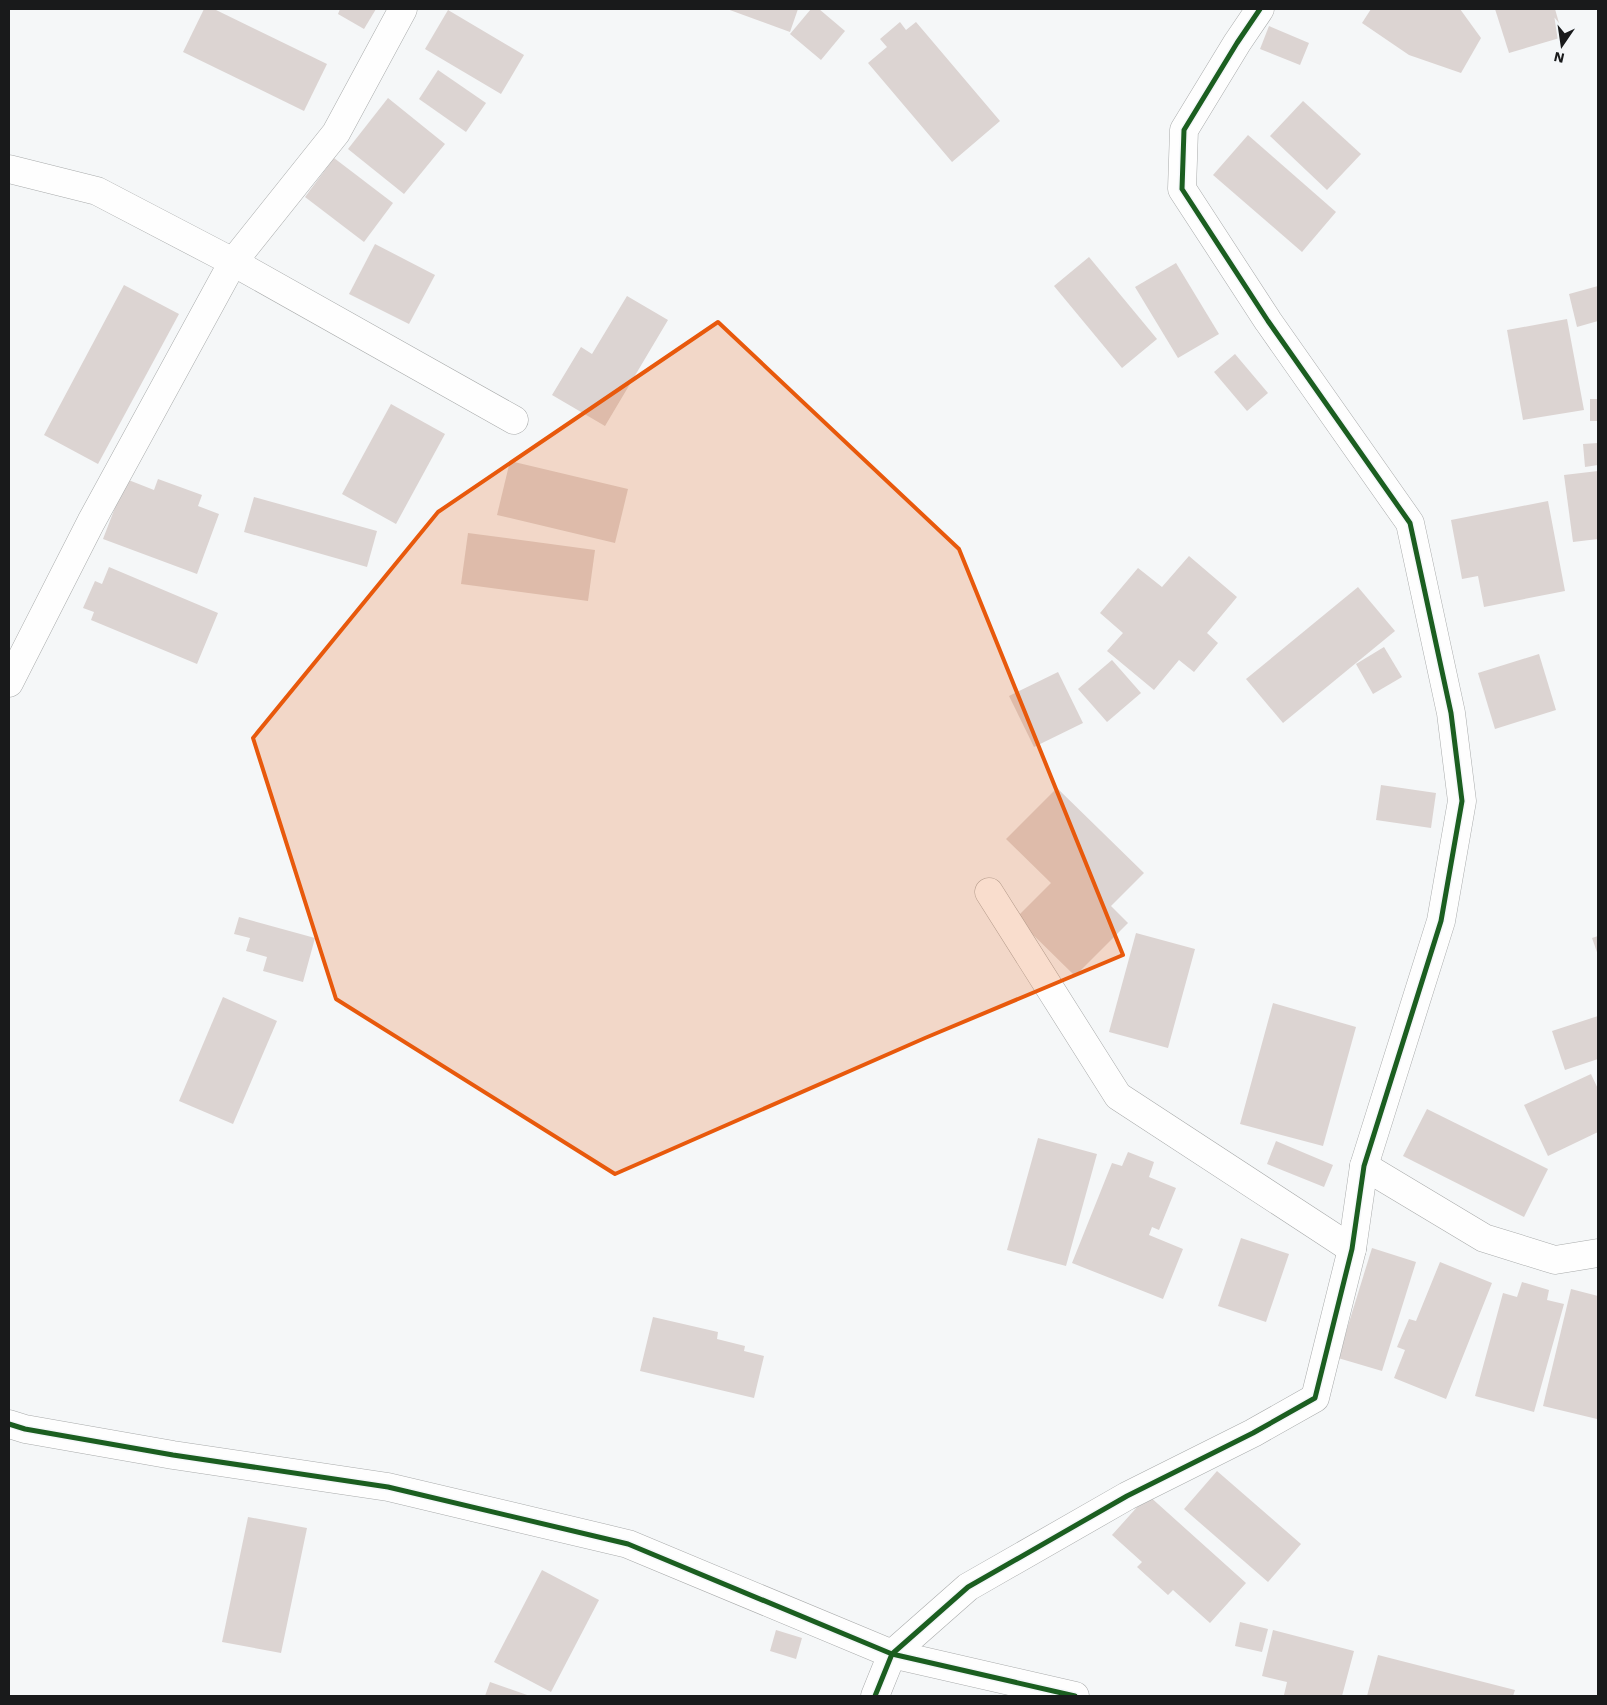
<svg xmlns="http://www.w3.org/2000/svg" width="1607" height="1705" font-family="'Work Sans',sans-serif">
  <rect width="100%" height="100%" fill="#f5f7f8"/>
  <g fill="#dcd4d2">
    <polygon points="204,9 214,9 327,64 304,111 183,52"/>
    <polygon points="340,9 376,9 364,29 338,14"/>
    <polygon points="727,9 798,9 790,32"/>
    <polygon points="811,9 819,9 845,31 821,60 790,34"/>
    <polygon points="1371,9 1460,9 1481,38 1461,73 1409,55 1362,23"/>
    <polygon points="1495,9 1555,9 1563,37 1509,53"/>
    <polygon points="448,10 524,55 501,94 425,49"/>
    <polygon points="900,22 906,30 916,22 1000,121 952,162 868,63 887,47 880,39"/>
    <polygon points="1269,26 1309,43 1300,65 1260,49"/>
    <polygon points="438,70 486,103 466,132 419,99"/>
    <polygon points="388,98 445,144 404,194 348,149"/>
    <polygon points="1303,101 1361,154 1327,190 1270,136"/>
    <polygon points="1248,135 1336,212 1302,252 1213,175"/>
    <polygon points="334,158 393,203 364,242 305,197"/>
    <polygon points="375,244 435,275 409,324 349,294"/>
    <polygon points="1089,257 1157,339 1122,368 1054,286"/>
    <polygon points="1176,263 1219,334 1178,358 1135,287"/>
    <polygon points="124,285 179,314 98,464 44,435"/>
    <polygon points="1598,286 1598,321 1577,327 1569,294"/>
    <polygon points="627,296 668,320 605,426 552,395 581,347 592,354"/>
    <polygon points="1567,319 1584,410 1523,420 1507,330"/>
    <polygon points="1235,354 1268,393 1247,411 1214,372"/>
    <rect x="1590" y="399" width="8" height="22"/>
    <polygon points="391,404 445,434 396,524 342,494"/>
    <polygon points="1598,443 1598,465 1585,467 1583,444"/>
    <polygon points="510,461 628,489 615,543 497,515"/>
    <polygon points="1598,471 1598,539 1573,542 1564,475"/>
    <polygon points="126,479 154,490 158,479 202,495 198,506 219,514 197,574 103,539"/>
    <polygon points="254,497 377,531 367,567 244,532"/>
    <polygon points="1548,501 1565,591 1484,607 1478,576 1462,579 1451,520"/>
    <polygon points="468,533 595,550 588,601 461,584"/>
    <polygon points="1189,556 1237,597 1207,633 1218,643 1194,672 1179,660 1154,690 1107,651 1123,633 1100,613 1138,568 1162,587"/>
    <polygon points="109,567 218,613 197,664 91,620 94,612 83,608 95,581 102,584"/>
    <polygon points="1358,587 1395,631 1283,723 1246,679"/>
    <polygon points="1384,647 1402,677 1373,694 1356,664"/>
    <polygon points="1539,654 1556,710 1495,729 1478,673"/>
    <polygon points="1112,660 1141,693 1107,722 1078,689"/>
    <polygon points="1058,672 1083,723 1034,747 1009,696"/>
    <polygon points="1381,785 1436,793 1431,828 1376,820"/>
    <polygon points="1057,788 1144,873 1111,906 1128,923 1075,976 1016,918 1051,883 1006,839"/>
    <polygon points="239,917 315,938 303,982 263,971 267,957 246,951 250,938 234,934"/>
    <polygon points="1136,933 1195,949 1168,1048 1109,1032"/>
    <polygon points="1598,936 1598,955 1592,938"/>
    <polygon points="223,997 277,1021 233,1124 179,1101"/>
    <polygon points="1273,1003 1356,1027 1323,1146 1240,1124"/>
    <polygon points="1598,1016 1598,1059 1565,1070 1552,1031"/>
    <polygon points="1591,1074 1598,1089 1598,1132 1548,1156 1524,1105"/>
    <polygon points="1427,1109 1548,1169 1524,1217 1403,1156"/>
    <polygon points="1038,1138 1097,1154 1066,1266 1007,1250"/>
    <polygon points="1276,1141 1333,1165 1324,1187 1267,1164"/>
    <polygon points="1128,1152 1154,1162 1149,1177 1176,1188 1159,1230 1152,1227 1149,1235 1183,1249 1163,1299 1072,1263 1112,1163 1122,1166"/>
    <polygon points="1241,1238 1289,1254 1266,1322 1218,1306"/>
    <polygon points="1372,1248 1416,1262 1382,1371 1338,1358"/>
    <polygon points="1440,1262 1492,1283 1446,1399 1394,1378 1405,1350 1397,1347 1409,1319 1416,1321"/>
    <polygon points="1522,1282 1549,1290 1547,1300 1564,1304 1534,1412 1475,1396 1503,1293 1517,1297"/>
    <polygon points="1571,1289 1598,1296 1598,1413 1597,1419 1543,1406"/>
    <polygon points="653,1317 718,1332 717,1339 745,1346 744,1351 764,1356 754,1398 640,1371"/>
    <polygon points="1217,1471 1301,1544 1268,1582 1184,1509"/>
    <polygon points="1148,1495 1246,1583 1210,1623 1173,1590 1168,1595 1137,1567 1142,1562 1112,1535"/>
    <polygon points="248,1517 307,1528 281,1653 222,1642"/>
    <polygon points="542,1570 599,1600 551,1692 494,1662"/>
    <polygon points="1240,1622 1268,1629 1262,1652 1235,1646"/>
    <polygon points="776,1630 802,1638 796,1659 770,1651"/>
    <polygon points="1273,1630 1354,1651 1342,1696 1290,1696 1284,1695 1287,1682 1262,1676"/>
    <polygon points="1378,1655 1515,1690 1513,1696 1367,1696"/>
    <polygon points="490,1682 530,1696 485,1696"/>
  </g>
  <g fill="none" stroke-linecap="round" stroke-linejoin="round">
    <g stroke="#a9abab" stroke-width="29">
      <g id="street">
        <polyline points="9,169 97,191 233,262 514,420"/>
        <polyline points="9,683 91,522 233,262 336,133 403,9"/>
        <polyline points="989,892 1118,1096 1352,1249"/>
        <polyline points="1364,1166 1484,1238 1555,1260 1598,1253"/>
        <polyline points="9,1424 25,1429 173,1455 388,1487 628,1544 892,1654 1075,1696"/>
        <polyline points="875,1696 892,1654 968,1587 1127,1496 1253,1433 1315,1398 1352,1249 1364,1166 1441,921 1462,801 1451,713 1410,523 1268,321 1182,189 1184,130 1237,43 1260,9"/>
      </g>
    </g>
    <use href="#street" stroke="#fefefe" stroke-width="28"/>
    <g stroke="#f4f7f9" stroke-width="8">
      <g id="cycleway">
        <polyline points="9,1424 25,1429 173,1455 388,1487 628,1544 892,1654 1075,1696"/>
        <polyline points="875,1696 892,1654 968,1587 1127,1496 1253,1433 1315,1398 1352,1249 1364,1166 1441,921 1462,801 1451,713 1410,523 1268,321 1182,189 1184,130 1237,43 1260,9"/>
      </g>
    </g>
    <use href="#cycleway" stroke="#1b5e20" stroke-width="5"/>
  </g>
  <path fill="#e8590c" fill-opacity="0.2" stroke="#e8590c" stroke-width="4" stroke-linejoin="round" d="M718,322L959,549L1123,955L925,1038L615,1174L336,999L253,738L438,512Z"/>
  <rect width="1607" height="1705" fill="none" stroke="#191a1b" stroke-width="20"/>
  <g transform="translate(1562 45) rotate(193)" stroke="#f4f7f9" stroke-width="4" paint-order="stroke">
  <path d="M0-4L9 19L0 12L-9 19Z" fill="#191a1b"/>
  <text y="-8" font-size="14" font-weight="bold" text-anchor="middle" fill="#191a1b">N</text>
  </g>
</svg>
